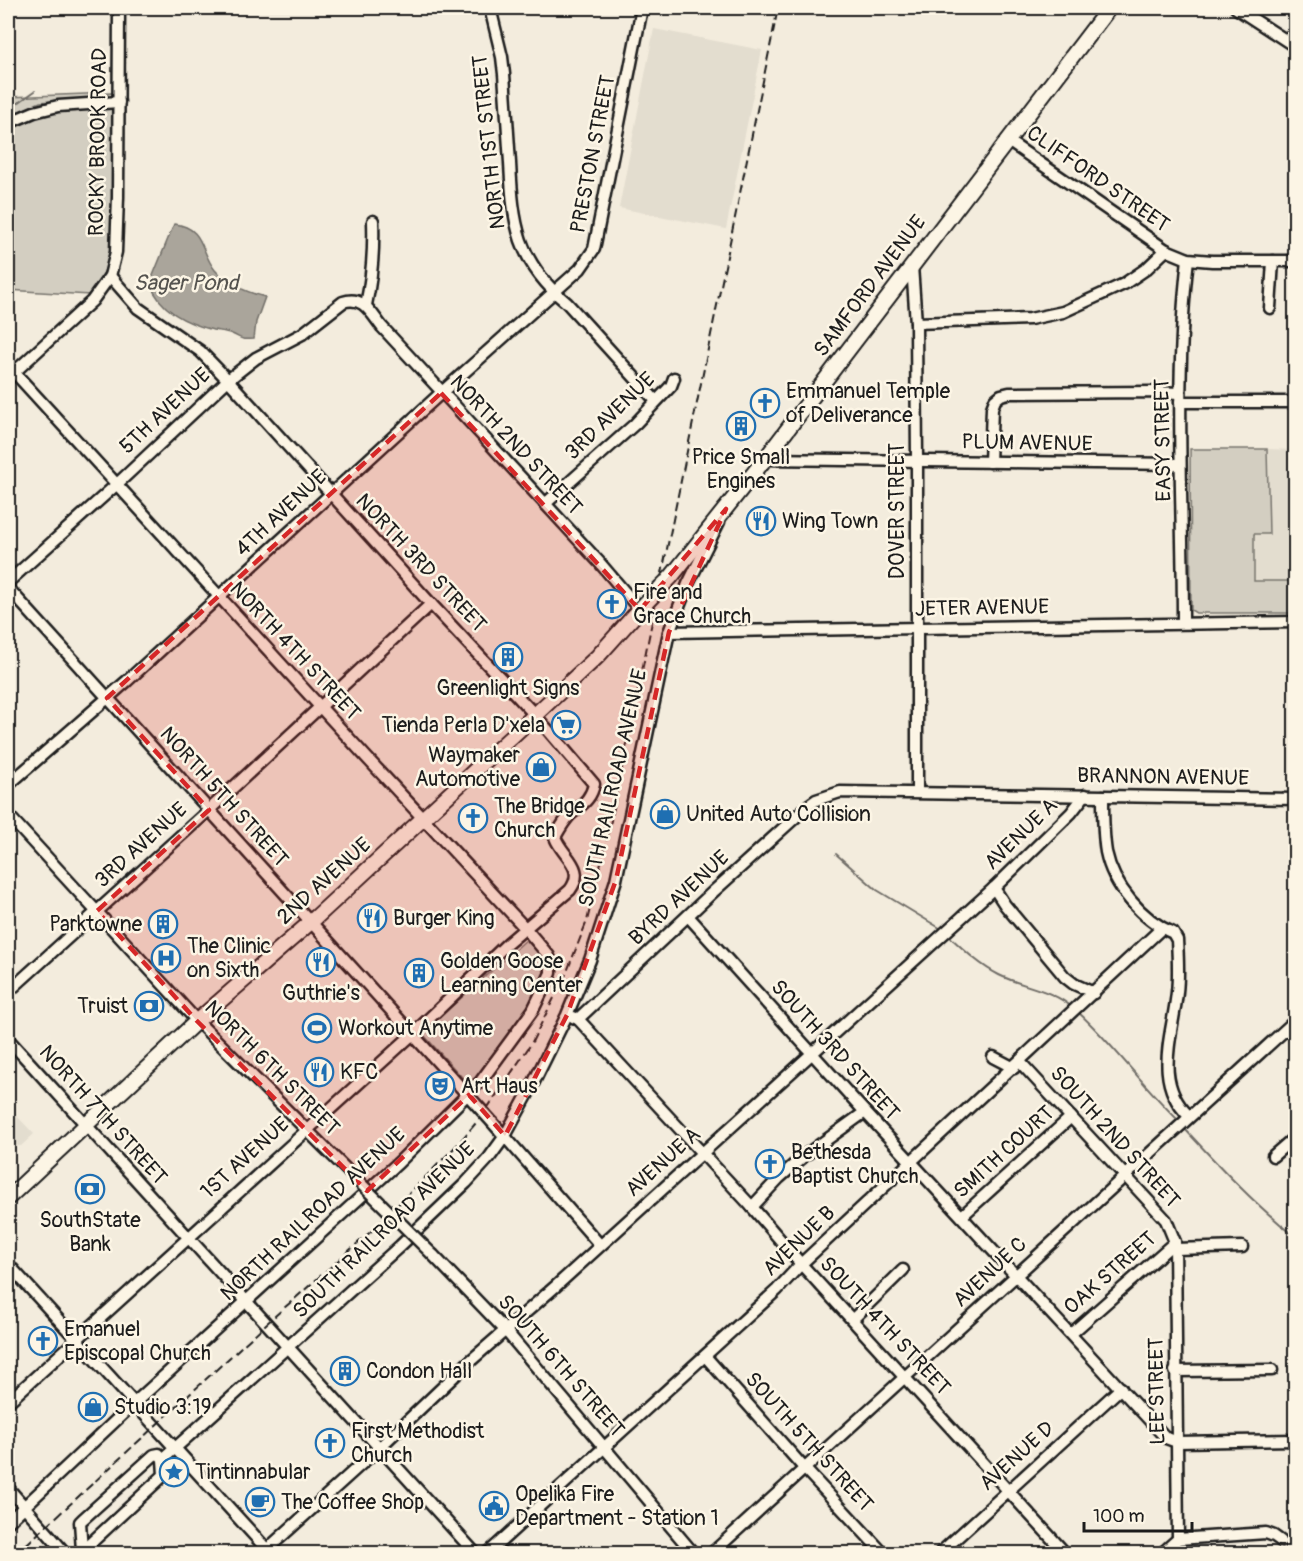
<svg xmlns="http://www.w3.org/2000/svg" width="1303" height="1561" font-family="Pangolin,sans-serif">
  <rect width="100%" height="100%" fill="#f3ecdd"/>
  <filter id="ink" filterUnits="userSpaceOnUse"><feTurbulence type="fractalNoise" baseFrequency=".0167" numOctaves="2"/><feDisplacementMap in="SourceGraphic" scale="12" xChannelSelector="R" yChannelSelector="G"/><feConvolveMatrix kernelMatrix="1 2 1 2 8 2 1 2 1" color-interpolation-filters="sRGB"/></filter>
  <g filter="url(#ink)">
    <g fill="#e3ddcf">
      <polygon points="654,29 762,50 726,229 619,208"/>
      <polygon points="1267,449 1295,450 1295,581 1254,582 1254,534 1269,534"/>
      <polygon points="14,1113 34,1134 21,1146 16,1146 8,1137 8,1118"/>
    </g>
    <g fill="#d3cec1" stroke="#78756e" stroke-width="1.5">
      <polygon points="112,93 88,98 40,102 8,117 8,97"/>
      <polygon points="114,107 113,234 111,256 103,274 90,295 8,290 8,127 46,112"/>
      <polygon points="1190,449 1267,449 1269,534 1254,534 1254,581 1295,581 1295,613 1196,613 1191,610"/>
      <polygon points="526,940 541,955 544,973 534,1002 470,1086 422,1033"/>
    </g>
    <path fill="#aaa59b" stroke="#716e68" stroke-width="1.5" d="M174,224C205,227 200,252 215,270C228,285 246,292 265,297L256,322L254,339C240,340 243,339 232,334C226,331 219,331 213,330C186,323 160,311 150,283Z"/>
    <g fill="none" stroke-linecap="round" stroke-linejoin="round">
      <g stroke="#716e68" stroke-width="2">
        <polyline points="8,110 35,91"/>
        <polyline points="836,854 877,890 943,930"/>
        <path d="M947,934C963,949 979,965 999,975C1023,987 1052,989 1073,1008"/>
        <path d="M1077,1011C1114,1045 1143,1086 1179,1121"/>
        <path d="M1184,1128C1220,1167 1254,1204 1296,1237"/>
      </g>
      <g stroke="#1c1c1c" stroke-width="15">
        <g id="minor">
          <path d="M490,8L502,57L504,74C506,104 508,133 510,163C513,223 517,262 567,303L656,401"/>
          <polyline points="1236,8 1296,47"/>
          <polyline points="8,123 34,112 58,106 119,102"/>
          <polyline points="1008,141 1166,250"/>
          <polyline points="912,266 916,323 917,460 917,792"/>
          <path d="M366,305C372,277 374,250 373,221"/>
          <polyline points="1270,308 1273,261"/>
          <polyline points="916,323 1030,319 1063,312 1124,284 1146,269 1166,250 1188,259 1212,261 1296,261"/>
          <polyline points="8,378 92,301 110,276 116,252 118,197 119,8"/>
          <polyline points="1180,402 1296,402"/>
          <polyline points="765,459 1180,464"/>
          <polyline points="990,462 992,408 995,400 1001,395 1009,393 1154,392 1180,393"/>
          <polyline points="545,504 635,424 671,386 674,378"/>
          <path d="M8,582L116,485L228,380L256,358L302,334L343,302C363,295 371,313 382,327L599,562L640,610"/>
          <polyline points="8,588 484,1113"/>
          <path d="M1183,622C1183,501 1174,379 1188,259"/>
          <polyline points="669,632 1296,622"/>
          <polyline points="8,785 127,681 441,393 580,269 594,249 642,8"/>
          <path d="M1103,796C1103,814 1103,834 1106,852C1113,886 1142,920 1173,933L1177,940C1178,957 1179,975 1177,992C1173,1035 1152,1081 1189,1116"/>
          <polyline points="8,815 197,1021 348,1171"/>
          <polyline points="994,888 1005,905 1065,977 1074,984 1094,993"/>
          <polyline points="688,916 865,1112 1166,1438 1177,1442 1296,1440"/>
          <polyline points="8,992 209,810 431,604"/>
          <polyline points="573,1017 578,1019 752,1207 801,1264 1066,1554"/>
          <polyline points="578,1019 714,891 809,805 816,800 840,792 1296,799"/>
          <polyline points="8,1039 476,1554"/>
          <polyline points="993,1057 1014,1068"/>
          <polyline points="1020,1062 1154,1207 1166,1220 1175,1242 1178,1539"/>
          <polyline points="493,1123 600,1245"/>
          <polyline points="1273,1156 1296,1136"/>
          <polyline points="752,1207 779,1178 804,1156 865,1112"/>
          <polyline points="962,1216 1071,1117"/>
          <polyline points="1175,1249 1242,1247"/>
          <polyline points="433,1255 506,1331 694,1554"/>
          <polyline points="8,1264 271,1554"/>
          <polyline points="853,1319 903,1270"/>
          <polyline points="1072,1333 1175,1242"/>
          <polyline points="705,1356 804,1468 884,1554"/>
          <polyline points="1175,1371 1272,1370"/>
          <path d="M8,1402L414,1033L508,943L570,890C587,867 562,857 555,837C559,830 564,821 570,815C581,805 591,800 594,784L535,715L431,604L228,380L200,351L138,308L110,276"/>
          <polyline points="8,1488 66,1554"/>
          <polyline points="8,1522 129,1408 398,1163 481,1081 533,1010 551,973 551,964 549,956 526,929 367,758 14,372"/>
          <polyline points="82,1550 80,1522 83,1519 154,1455 159,1454 163,1459"/>
          <polyline points="79,1554 164,1475 163,1459 400,1246 466,1183 489,1158 505,1136 529,1092 567,1015 590,960 616,880 669,632 688,584 719,522"/>
          <polyline points="262,1554 379,1448 468,1363 556,1286 994,888 1071,813 1085,795"/>
          <polyline points="487,1554 777,1290 801,1264 1162,928"/>
          <polyline points="711,1554 1296,1020"/>
          <polyline points="939,1554 1121,1388"/>
          <polyline points="1161,1554 1178,1539 1266,1533 1274,1536 1281,1541"/>
        </g>
      </g>
      <g stroke="#1c1c1c" stroke-width="18">
        <g id="major">
          <polyline points="661,587 671,577 765,459 1109,8"/>
          <polyline points="8,1198 197,1021 312,921 535,715 598,656 641,608"/>
        </g>
      </g>
      <use href="#minor" stroke="#fcf5e5" stroke-width="10"/>
      <use href="#major" stroke="#fcf5e5" stroke-width="14"/>
      <polyline stroke="#1c1c1c" stroke-width="2" stroke-dasharray="9 4.5" stroke-linecap="butt" points="16,1554 266,1324 376,1227 457,1145 482,1116 531,1044 566,974 587,921 613,812 778,8"/>
      <g stroke="#1c1c1c" stroke-width="15" stroke-linecap="butt">
        <g id="minor-bridge">
          <polyline points="484,1113 493,1123"/>
          <polyline points="348,1171 433,1255"/>
        </g>
      </g>
      <g stroke="#1c1c1c" stroke-width="18" stroke-linecap="butt">
        <polyline id="major-bridge" points="641,608 661,587"/>
      </g>
      <use href="#minor-bridge" stroke="#fcf5e5" stroke-width="10"/>
      <use href="#major-bridge" stroke="#fcf5e5" stroke-width="14"/>
    </g>
  </g>
  <path fill="#d62828" fill-opacity="0.2" stroke="#d62828" stroke-width="4.5" stroke-dasharray="12 8" stroke-linejoin="round" d="M441,393L640,610L726,509L669,632L616,880L567,1015L505,1136L469,1095L367,1191L197,1021L97,911L209,810L107,698Z"/>
  <defs>
    <g id="church-ring" transform="scale(1.5)"><circle r="9.5" fill="#fcf5e5" stroke="#1f6fb2" stroke-width="1.5"/><path d="M-1.2-6h2.4v3.5h3.3v2.4h-3.3V6h-2.4V-.1h-3.3v-2.4h3.3Z" fill="#1f6fb2"/></g>
    <g id="building-ring" transform="scale(1.5)"><circle r="9.5" fill="#fcf5e5" stroke="#1f6fb2" stroke-width="1.5"/><path d="M-4-6H4V6H1V3H-1V6H-4ZM-2.5-4.3h1.7v1.8h-1.7ZM.8-4.3h1.7v1.8H.8ZM-2.5-1h1.7V.8h-1.7ZM.8-1h1.7V.8H.8Z" fill="#1f6fb2"/></g>
    <g id="restaurant-ring" transform="scale(1.5)"><circle r="9.5" fill="#fcf5e5" stroke="#1f6fb2" stroke-width="1.5"/><path d="M-5-6h1v4h1v-4h1v4h1v-4h1v5L-1.5 .5V6h-2V.5L-5-1ZM5-6V6H3V1.5H1.5Q1.5-4 5-6Z" fill="#1f6fb2"/></g>
    <g id="supermarket-ring" transform="scale(1.5)"><circle r="9.5" fill="#fcf5e5" stroke="#1f6fb2" stroke-width="1.5"/><path d="M-6-5.5h2.5l.6 2H6L4.5 2H-2.5L-4.4-4H-6ZM-1.5 3.2a1.3 1.3 0 1 0 .1 0ZM3 3.2a1.3 1.3 0 1 0 .1 0Z" fill="#1f6fb2"/></g>
    <g id="shop-ring" transform="scale(1.5)"><circle r="9.5" fill="#fcf5e5" stroke="#1f6fb2" stroke-width="1.5"/><path d="M-5-2.5h2.3a2.7 3.5 0 0 1 5.4 0H5L5.5 6h-11ZM-1.5-2.5h3a1.5 2.3 0 0 0-3 0Z" fill="#1f6fb2"/></g>
    <g id="hospital-ring" transform="scale(1.5)"><circle r="9.5" fill="#fcf5e5" stroke="#1f6fb2" stroke-width="1.5"/><path d="M-5-5h3v3.5h4V-5h3V5h-3V1.5h-4V5h-3Z" fill="#1f6fb2"/></g>
    <g id="bank-ring" transform="scale(1.5)"><circle r="9.5" fill="#fcf5e5" stroke="#1f6fb2" stroke-width="1.5"/><path d="M-6-4H6V4H-6ZM0-2.3a2.3 2.3 0 1 0 0 4.6a2.3 2.3 0 1 0 0-4.6Z" fill="#1f6fb2"/></g>
    <g id="stadium-ring" transform="scale(1.5)"><circle r="9.5" fill="#fcf5e5" stroke="#1f6fb2" stroke-width="1.5"/><path d="M0-5a6.5 5 0 1 0 0 10a6.5 5 0 1 0 0-10ZM-3.5-1.8h7v3.6h-7Z" fill="#1f6fb2"/></g>
    <g id="theatre-ring" transform="scale(1.5)"><circle r="9.5" fill="#fcf5e5" stroke="#1f6fb2" stroke-width="1.5"/><path d="M-5-5.5Q0-4 5-5.5V0Q5 5 0 6Q-5 5-5 0ZM-3.3-2.5H-1v1.5H-3.3ZM1-2.5H3.3v1.5H1ZM-2.8 1Q0 5.5 2.8 1Z" fill="#1f6fb2"/></g>
    <g id="sight-ring" transform="scale(1.5)"><circle r="9.5" fill="#fcf5e5" stroke="#1f6fb2" stroke-width="1.5"/><path d="M0-6L1.8-2.2L6-1.7L2.9 1.2L3.7 5.4L0 3.3L-3.7 5.4L-2.9 1.2L-6-1.7L-1.8-2.2Z" fill="#1f6fb2"/></g>
    <g id="cafe-ring" transform="scale(1.5)"><circle r="9.5" fill="#fcf5e5" stroke="#1f6fb2" stroke-width="1.5"/><path d="M-5.5-4.5H6V0H3Q3 3.5 0 3.5H-2.5Q-5.5 3.5-5.5 0ZM3-3.2v2h1.7v-2ZM-6 4.5H4V6H-6Z" fill="#1f6fb2"/></g>
    <g id="civic-ring" transform="scale(1.5)"><circle r="9.5" fill="#fcf5e5" stroke="#1f6fb2" stroke-width="1.5"/><path d="M-.6-6.5H3V-4.5H.6V-3L4-1V1h2V6H-6V1h2V-1L-.6-3ZM-1.2 2.5V6h2.4V2.5Z" fill="#1f6fb2"/></g>
  </defs>
  <g fill-rule="evenodd">
    <use href="#church-ring" x="765" y="403"/>
    <use href="#building-ring" x="741" y="426"/>
    <use href="#restaurant-ring" x="761" y="521"/>
    <use href="#church-ring" x="612" y="604"/>
    <use href="#building-ring" x="508" y="657"/>
    <use href="#supermarket-ring" x="566" y="725"/>
    <use href="#shop-ring" x="541" y="767"/>
    <use href="#shop-ring" x="665" y="814"/>
    <use href="#church-ring" x="473" y="818"/>
    <use href="#restaurant-ring" x="372" y="918"/>
    <use href="#building-ring" x="163" y="924"/>
    <use href="#hospital-ring" x="166" y="958"/>
    <use href="#restaurant-ring" x="321" y="962"/>
    <use href="#building-ring" x="419" y="973"/>
    <use href="#bank-ring" x="149" y="1006"/>
    <use href="#stadium-ring" x="317" y="1028"/>
    <use href="#restaurant-ring" x="319" y="1072"/>
    <use href="#theatre-ring" x="440" y="1086"/>
    <use href="#church-ring" x="770" y="1164"/>
    <use href="#bank-ring" x="90" y="1189"/>
    <use href="#church-ring" x="43" y="1341"/>
    <use href="#building-ring" x="345" y="1371"/>
    <use href="#shop-ring" x="93" y="1407"/>
    <use href="#church-ring" x="330" y="1443"/>
    <use href="#sight-ring" x="174" y="1472"/>
    <use href="#cafe-ring" x="260" y="1502"/>
    <use href="#civic-ring" x="494" y="1506"/>
  </g>
  <g text-anchor="middle" dominant-baseline="central" stroke-width="5" stroke-linejoin="round" paint-order="stroke">
    <g font-size="21" fill="#1c1c1c" stroke="#fcf5e5">
      <text transform="translate(98 142) rotate(-89)">ROCKY BROOK ROAD</text>
      <text transform="translate(489 142) rotate(-96)">NORTH 1ST STREET</text>
      <text transform="translate(593 154) rotate(-79)">PRESTON STREET</text>
      <text transform="translate(1098 179) rotate(35)">CLIFFORD STREET</text>
      <text transform="translate(870 286) rotate(-53)">SAMFORD AVENUE</text>
      <text transform="translate(165 411) rotate(-43)">5TH AVENUE</text>
      <text transform="translate(610 416) rotate(-44)">3RD AVENUE</text>
      <text transform="translate(1163 440) rotate(-91)">EASY STREET</text>
      <text transform="translate(1027 443) rotate(1)">PLUM AVENUE</text>
      <text transform="translate(516 445) rotate(47)">NORTH 2ND STREET</text>
      <text transform="translate(897 511) rotate(-90)">DOVER STREET</text>
      <text transform="translate(281 513) rotate(-43)">4TH AVENUE</text>
      <text transform="translate(421 563) rotate(47)">NORTH 3RD STREET</text>
      <text transform="translate(982 608) rotate(-1)">JETER AVENUE</text>
      <text transform="translate(295 651) rotate(47)">NORTH 4TH STREET</text>
      <text transform="translate(1163 777) rotate(1)">BRANNON AVENUE</text>
      <text transform="translate(613 788) rotate(-77)">SOUTH RAILROAD AVENUE</text>
      <text transform="translate(224 797) rotate(48)">NORTH 5TH STREET</text>
      <text transform="translate(1021 834) rotate(-44)">AVENUE A</text>
      <text transform="translate(141 845) rotate(-42)">3RD AVENUE</text>
      <text transform="translate(324 881) rotate(-42)">2ND AVENUE</text>
      <text transform="translate(679 898) rotate(-43)">BYRD AVENUE</text>
      <text transform="translate(835 1050) rotate(48)">SOUTH 3RD STREET</text>
      <text transform="translate(272 1068) rotate(45)">NORTH 6TH STREET</text>
      <text transform="translate(103 1115) rotate(48)">NORTH 7TH STREET</text>
      <text transform="translate(1115 1137) rotate(48)">SOUTH 2ND STREET</text>
      <text transform="translate(1004 1152) rotate(-42)">SMITH COURT</text>
      <text transform="translate(245 1158) rotate(-42)">1ST AVENUE</text>
      <text transform="translate(663 1162) rotate(-42)">AVENUE A</text>
      <text transform="translate(313 1214) rotate(-43)">NORTH RAILROAD AVENUE</text>
      <text transform="translate(384 1230) rotate(-44)">SOUTH RAILROAD AVENUE</text>
      <text transform="translate(799 1241) rotate(-44)">AVENUE B</text>
      <text transform="translate(990 1272) rotate(-43)">AVENUE C</text>
      <text transform="translate(1110 1273) rotate(-41)">OAK STREET</text>
      <text transform="translate(885 1326) rotate(47)">SOUTH 4TH STREET</text>
      <text transform="translate(561 1366) rotate(49)">SOUTH 6TH STREET</text>
      <text transform="translate(1157 1391) rotate(-91)">LEE STREET</text>
      <text transform="translate(809 1442) rotate(48)">SOUTH 5TH STREET</text>
      <text transform="translate(1017 1456) rotate(-42)">AVENUE D</text>
    </g>
    <g font-size="21" fill="#1c1c1c" stroke="#fcf5e5" text-anchor="start">
      <text x="786" y="391">Emmanuel Temple<tspan x="786" dy="24">of Deliverance</tspan></text>
      <text x="741" y="457" text-anchor="middle">Price Small<tspan x="741" dy="24">Engines</tspan></text>
      <text x="782" y="521">Wing Town</text>
      <text x="633" y="592">Fire and<tspan x="633" dy="24">Grace Church</tspan></text>
      <text x="508" y="688" text-anchor="middle">Greenlight Signs</text>
      <text x="545" y="725" text-anchor="end">Tienda Perla D'xela</text>
      <text x="520" y="755" text-anchor="end">Waymaker<tspan x="520" dy="24">Automotive</tspan></text>
      <text x="494" y="806">The Bridge<tspan x="494" dy="24">Church</tspan></text>
      <text x="686" y="814">United Auto Collision</text>
      <text x="393" y="918">Burger King</text>
      <text x="142" y="924" text-anchor="end">Parktowne</text>
      <text x="187" y="946">The Clinic<tspan x="187" dy="24">on Sixth</tspan></text>
      <text x="440" y="961">Golden Goose<tspan x="440" dy="24">Learning Center</tspan></text>
      <text x="321" y="993" text-anchor="middle">Guthrie's</text>
      <text x="128" y="1006" text-anchor="end">Truist</text>
      <text x="338" y="1028">Workout Anytime</text>
      <text x="340" y="1072">KFC</text>
      <text x="461" y="1086">Art Haus</text>
      <text x="791" y="1152">Bethesda<tspan x="791" dy="24">Baptist Church</tspan></text>
      <text x="90" y="1220" text-anchor="middle">SouthState<tspan x="90" dy="24">Bank</tspan></text>
      <text x="64" y="1329">Emanuel<tspan x="64" dy="24">Episcopal Church</tspan></text>
      <text x="366" y="1371">Condon Hall</text>
      <text x="114" y="1407">Studio 3:19</text>
      <text x="351" y="1431">First Methodist<tspan x="351" dy="24">Church</tspan></text>
      <text x="195" y="1472">Tintinnabular</text>
      <text x="515" y="1494">Opelika Fire<tspan x="515" dy="24">Department - Station 1</tspan></text>
      <text x="281" y="1502">The Coffee Shop</text>
    </g>
    <g font-size="22" font-style="italic" fill="#55534f" stroke="#fcf5e5">
      <text x="186" y="283">Sager Pond</text>
    </g>
  </g>
  <rect width="1303" height="1561" fill="none" stroke="#fcf5e5" stroke-width="30"/>
  <rect x="15" y="15" width="1273" height="1531" fill="none" stroke="#1c1c1c" stroke-width="2" filter="url(#ink)"/>
  <path d="M1084 1522v9h108v-9" fill="none" stroke="#1c1c1c" stroke-width="3"/>
  <text x="1093" y="1522" font-size="18" fill="#1c1c1c" stroke="#fcf5e5" stroke-width="4.5" paint-order="stroke">100 m</text>
</svg>
